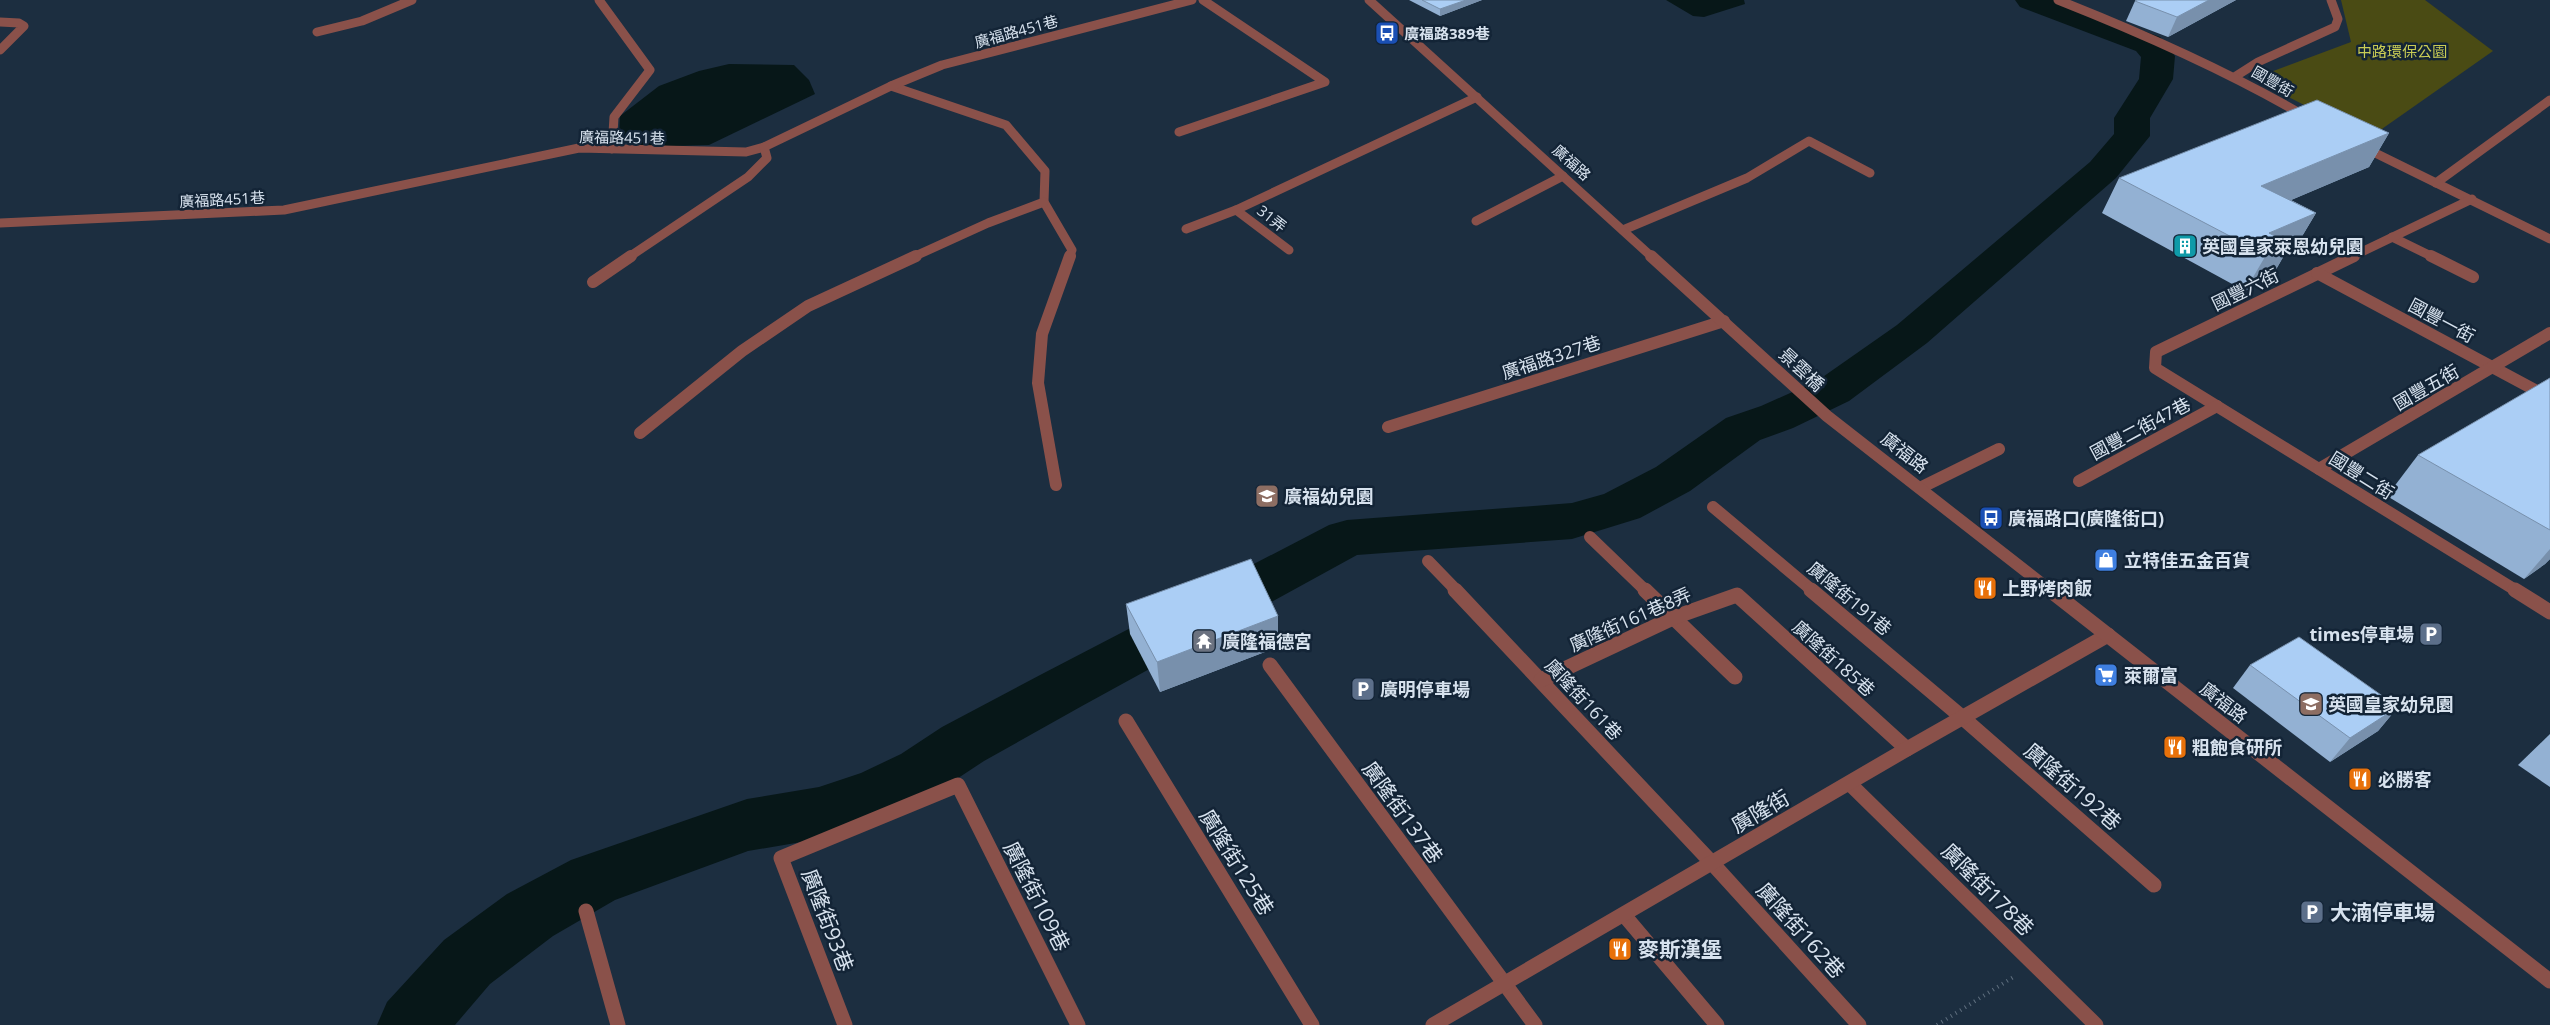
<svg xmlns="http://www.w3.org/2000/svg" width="2550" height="1025" font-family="'Open Sans','Noto Sans TC',sans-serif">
  <rect width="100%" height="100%" fill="#1c2e40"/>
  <polygon fill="#4a4b14" points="2341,0 2425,0 2493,51 2369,138 2265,85 2260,76 2351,42"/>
  <g fill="#071718">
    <polygon points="1666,0 1744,0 1745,4 1704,17 1693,16"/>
    <polygon points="729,64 794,65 809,80 815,94 709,145 640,147 619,136 620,116 659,86 699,71"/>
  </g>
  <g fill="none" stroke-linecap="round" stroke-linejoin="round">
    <polygon fill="#071718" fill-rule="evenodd" points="2015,0 2060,0 2160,37 2175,56 2173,79 2150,118 2150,136 2116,178 1927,343 1849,401 1793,428 1760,440 1690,491 1640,518 1572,539 1357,555 1082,706 984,761 943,788 901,810 819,839 748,851 615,900 553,936 490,984 455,1025 377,1025 387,1002 444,940 507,894 571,860 747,799 819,787 861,773 901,754 942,727 1042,674 1329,525 1347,520 1572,503 1604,494 1656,467 1726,418 1761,406 1817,381 1897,325 2090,162 2114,134 2114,118 2139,79 2141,57 2136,51 2020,7"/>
    <polyline stroke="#5f6f7f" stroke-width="4" stroke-dasharray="1 4.5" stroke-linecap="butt" points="1937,1025 2015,976"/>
    <g stroke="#8a514a" stroke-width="9">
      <polyline points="599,0 650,70 614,117 612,149"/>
      <polyline points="0,22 19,23 24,26 0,50"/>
      <polyline points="317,32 362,21 412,0"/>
      <polyline points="2236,76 2258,62 2335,27 2338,19 2331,0"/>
      <polyline points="891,86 1006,125 1045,171 1044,202 1072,250 1069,257"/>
      <polyline points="1179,132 1325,82 1203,0"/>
      <polyline points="2436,183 2550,100"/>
      <polyline points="1236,210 1289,250"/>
      <polyline points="1476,221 1563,176"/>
      <polyline points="0,223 284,210 579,148 746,152 764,147 891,86 942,65 1192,0"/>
      <polyline points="1186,229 1236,210 1477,97"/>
      <polyline points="1623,230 1747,178 1809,141 1870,173"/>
      <polyline points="629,257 748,177 767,158 764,147"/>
      <polyline points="913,257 988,223 1044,202"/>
    </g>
    <g stroke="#8a514a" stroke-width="12">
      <polyline points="593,282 631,256"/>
      <polyline points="1388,427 1724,321"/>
      <polyline points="640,433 742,351 808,306 916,256"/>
      <polyline points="1056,485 1038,383 1042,334 1070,256"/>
      <polyline points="1920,488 1999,449"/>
      <polyline points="1713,507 1813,591"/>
      <polyline points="1590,537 1646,591"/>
      <polyline points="1428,561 1457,591"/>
    </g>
    <g stroke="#8a514a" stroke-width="15">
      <polyline points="1455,590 1712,863 1859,1025"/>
      <polyline points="1645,590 1735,677"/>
      <polyline points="1811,590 1963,718 2154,885"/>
      <polyline points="1270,665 1535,1025"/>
      <polyline points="1541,680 1675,617 1737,595 1907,749"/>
      <polyline points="1126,721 1312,1025"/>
      <polyline points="1850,784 2096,1025"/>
      <polyline points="586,911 618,1025"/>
      <polyline points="1624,915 1717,1025"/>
      <polyline points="845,1025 781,858 958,785 1078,1025"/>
      <polyline points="1433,1025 1907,749 2108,635"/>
    </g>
    <g stroke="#8a514a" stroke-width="9">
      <path d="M2058,0C2144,34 2228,71 2308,118"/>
      <polyline points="2361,146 2550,239"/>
      <polyline points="2392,237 2433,257"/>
      <polyline points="2351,257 2472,199"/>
    </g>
    <g stroke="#8a514a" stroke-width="12">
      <polyline points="2354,256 2156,352 2155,368 2517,591"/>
      <polyline points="2431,256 2473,277"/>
      <polyline points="2317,273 2550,398"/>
      <polyline points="2319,469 2550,333"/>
      <polyline points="2079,481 2217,406"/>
    </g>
    <polyline stroke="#8a514a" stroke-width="15" points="2515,590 2550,612"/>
    <polyline stroke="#8a514a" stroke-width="9" points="1369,0 1652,257"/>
    <polyline stroke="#8a514a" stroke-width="12" points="1651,256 1827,416 2051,591"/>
    <polyline stroke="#8a514a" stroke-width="15" points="2050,590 2550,981"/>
  </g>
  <g fill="#93b1d3">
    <polygon points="1409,0 1482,0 1440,16"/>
    <polygon points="2137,0 2236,0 2168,37 2126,21 2135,1"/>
    <polygon points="2389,133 2369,167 2291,200 2316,213 2295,248 2286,252 2270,280 2245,291 2102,213 2119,178"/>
    <polygon points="2550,378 2550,559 2545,564 2524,579 2387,496 2418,455"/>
    <polygon points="1126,604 1278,616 1278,647 1160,692 1130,634"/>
    <polygon points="2250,665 2398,707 2378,731 2330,762 2233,688"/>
    <polygon points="2550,734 2550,787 2518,765"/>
  </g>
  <g fill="#7890ac">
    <polygon points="1466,0 1482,0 1440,16 1440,9"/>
    <polygon points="2209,0 2236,0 2168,37 2177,17"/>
    <polygon points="2389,133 2369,167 2242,221 2261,186"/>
    <polygon points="2316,213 2295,248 2286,252 2270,280 2245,291 2266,255 2269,233"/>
    <polygon points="2550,549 2550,559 2545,564 2524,579"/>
    <polygon points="1278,616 1278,647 1160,692 1157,662"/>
    <polygon points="2398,707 2378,731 2330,762 2350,738"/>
  </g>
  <g fill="#abcef5" stroke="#7890ac">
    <polygon points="1422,0 1466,0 1440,9"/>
    <polygon points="2137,0 2209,0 2177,17 2135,1"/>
    <polygon points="2317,100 2389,133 2261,186 2316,213 2269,233 2290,244 2266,255 2119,178"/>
    <polygon points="2550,378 2550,530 2418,455"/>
    <polygon points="1251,559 1278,616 1157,662 1126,604"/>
    <polygon points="2299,637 2398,707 2350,738 2250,665"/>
  </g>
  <defs>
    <g id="bus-square" transform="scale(1.25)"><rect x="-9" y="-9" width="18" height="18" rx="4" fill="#1a4fb4" stroke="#132436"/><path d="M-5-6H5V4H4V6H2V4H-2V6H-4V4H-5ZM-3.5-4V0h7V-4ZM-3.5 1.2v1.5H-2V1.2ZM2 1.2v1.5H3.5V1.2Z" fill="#fff"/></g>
    <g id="building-square" transform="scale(1.25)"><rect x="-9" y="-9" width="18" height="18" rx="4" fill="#0f9aa8" stroke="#132436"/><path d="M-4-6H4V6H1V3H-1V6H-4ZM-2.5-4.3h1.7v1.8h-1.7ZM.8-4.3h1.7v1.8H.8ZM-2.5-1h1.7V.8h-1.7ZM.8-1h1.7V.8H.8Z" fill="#fff"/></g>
    <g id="school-square" transform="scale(1.25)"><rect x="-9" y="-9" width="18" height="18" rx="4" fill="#8d6e63" stroke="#132436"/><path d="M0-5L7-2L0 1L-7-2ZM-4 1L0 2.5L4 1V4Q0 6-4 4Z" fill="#fff"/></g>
    <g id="shop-square" transform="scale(1.25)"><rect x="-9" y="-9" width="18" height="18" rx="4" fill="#3f7fe0" stroke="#132436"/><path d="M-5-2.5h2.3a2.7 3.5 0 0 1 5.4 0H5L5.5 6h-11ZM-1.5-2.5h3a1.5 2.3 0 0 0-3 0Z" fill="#fff"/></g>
    <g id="restaurant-square" transform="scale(1.25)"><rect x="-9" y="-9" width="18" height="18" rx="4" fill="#e8710a" stroke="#132436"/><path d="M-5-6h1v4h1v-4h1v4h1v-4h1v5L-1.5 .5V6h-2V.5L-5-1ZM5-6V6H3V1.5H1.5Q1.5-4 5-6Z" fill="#fff"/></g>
    <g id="parking-square" transform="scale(1.25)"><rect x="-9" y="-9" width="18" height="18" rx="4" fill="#5c6f8a" stroke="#132436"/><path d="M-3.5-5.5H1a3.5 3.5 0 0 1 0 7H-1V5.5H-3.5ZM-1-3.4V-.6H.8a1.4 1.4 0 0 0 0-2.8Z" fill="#fff"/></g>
    <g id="temple-square" transform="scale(1.25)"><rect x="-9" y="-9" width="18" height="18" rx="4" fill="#6b7280" stroke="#132436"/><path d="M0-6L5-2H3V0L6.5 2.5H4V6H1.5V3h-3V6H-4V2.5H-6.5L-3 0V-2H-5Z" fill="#fff"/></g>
    <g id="supermarket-square" transform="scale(1.25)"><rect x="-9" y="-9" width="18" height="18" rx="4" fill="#3f7fe0" stroke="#132436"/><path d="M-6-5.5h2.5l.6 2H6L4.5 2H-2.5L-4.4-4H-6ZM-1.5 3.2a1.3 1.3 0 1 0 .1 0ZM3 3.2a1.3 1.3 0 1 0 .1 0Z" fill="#fff"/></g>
  </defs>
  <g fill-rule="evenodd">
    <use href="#bus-square" x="1387" y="33"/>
    <use href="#building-square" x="2185" y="246"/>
    <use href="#school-square" x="1267" y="496"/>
    <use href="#bus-square" x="1991" y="518"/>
    <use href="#shop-square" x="2106" y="560"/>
    <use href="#restaurant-square" x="1985" y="588"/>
    <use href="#parking-square" x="2431" y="634"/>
    <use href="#temple-square" x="1204" y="641"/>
    <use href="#supermarket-square" x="2106" y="675"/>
    <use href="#parking-square" x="1363" y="689"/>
    <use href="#school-square" x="2311" y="704"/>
    <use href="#restaurant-square" x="2175" y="747"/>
    <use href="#restaurant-square" x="2360" y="779"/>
    <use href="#parking-square" x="2312" y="912"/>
    <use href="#restaurant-square" x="1620" y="949"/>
  </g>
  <g text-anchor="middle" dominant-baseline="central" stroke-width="5" stroke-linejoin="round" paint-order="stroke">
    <g font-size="15" fill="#d7e2ee" stroke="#132436">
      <text transform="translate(1016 31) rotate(-15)">廣福路451巷</text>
      <text transform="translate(2273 81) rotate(30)">國豐街</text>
      <text transform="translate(622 137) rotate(1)">廣福路451巷</text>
      <text transform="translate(1572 162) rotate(42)">廣福路</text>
      <text transform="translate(222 199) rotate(-3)">廣福路451巷</text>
      <text transform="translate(1272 218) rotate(38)">31弄</text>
    </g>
    <g font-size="15" font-weight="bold" fill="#d7e2ee" stroke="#132436" text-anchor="start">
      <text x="1404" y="33">廣福路389巷</text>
    </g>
    <g font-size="15" fill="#c9cc55" stroke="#132436">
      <text x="2402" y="51">中路環保公園</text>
    </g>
    <g font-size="18" font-weight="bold" fill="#d7e2ee" stroke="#132436" text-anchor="start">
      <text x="2202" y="246">英國皇家萊恩幼兒園</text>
      <text x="1284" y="496">廣福幼兒園</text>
      <text x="2008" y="518">廣福路口(廣隆街口)</text>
      <text x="2124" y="560">立特佳五金百貨</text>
      <text x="2002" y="588">上野烤肉飯</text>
      <text x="2414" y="634" text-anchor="end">times停車場</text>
      <text x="1222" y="641">廣隆福德宮</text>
      <text x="2124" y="675">萊爾富</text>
      <text x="1380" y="689">廣明停車場</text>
      <text x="2328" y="704">英國皇家幼兒園</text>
      <text x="2192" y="747">粗飽食研所</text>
      <text x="2378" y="779">必勝客</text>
    </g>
    <g font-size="18" fill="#d7e2ee" stroke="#132436">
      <text transform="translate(2245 289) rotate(-26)">國豐六街</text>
      <text transform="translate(2442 320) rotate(28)">國豐一街</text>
      <text transform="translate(1551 357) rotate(-18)">廣福路327巷</text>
      <text transform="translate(1802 369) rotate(43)">景雲橋</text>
      <text transform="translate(2426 387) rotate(-30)">國豐五街</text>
      <text transform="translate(2140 428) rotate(-28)">國豐二街47巷</text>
      <text transform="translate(1905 452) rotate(38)">廣福路</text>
      <text transform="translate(2362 475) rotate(32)">國豐二街</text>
      <text transform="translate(1850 598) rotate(40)">廣隆街191巷</text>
      <text transform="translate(1630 619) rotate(-24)">廣隆街161巷8弄</text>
      <text transform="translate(1834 658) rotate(42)">廣隆街185巷</text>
      <text transform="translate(1584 699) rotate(47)">廣隆街161巷</text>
      <text transform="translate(2224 702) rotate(38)">廣福路</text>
    </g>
    <g font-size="21" fill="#d7e2ee" stroke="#132436">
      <text transform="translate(2073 786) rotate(41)">廣隆街192巷</text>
      <text transform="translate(1760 811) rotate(-30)">廣隆街</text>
      <text transform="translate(1403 812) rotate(54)">廣隆街137巷</text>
      <text transform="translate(1237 862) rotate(58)">廣隆街125巷</text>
      <text transform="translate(1988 889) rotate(45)">廣隆街178巷</text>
      <text transform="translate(1037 896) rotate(63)">廣隆街109巷</text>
      <text transform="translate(828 920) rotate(69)">廣隆街93巷</text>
      <text transform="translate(1801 930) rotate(48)">廣隆街162巷</text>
    </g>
    <g font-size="21" font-weight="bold" fill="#d7e2ee" stroke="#132436" text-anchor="start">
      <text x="2330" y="912">大湳停車場</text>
      <text x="1638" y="949">麥斯漢堡</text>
    </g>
  </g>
</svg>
